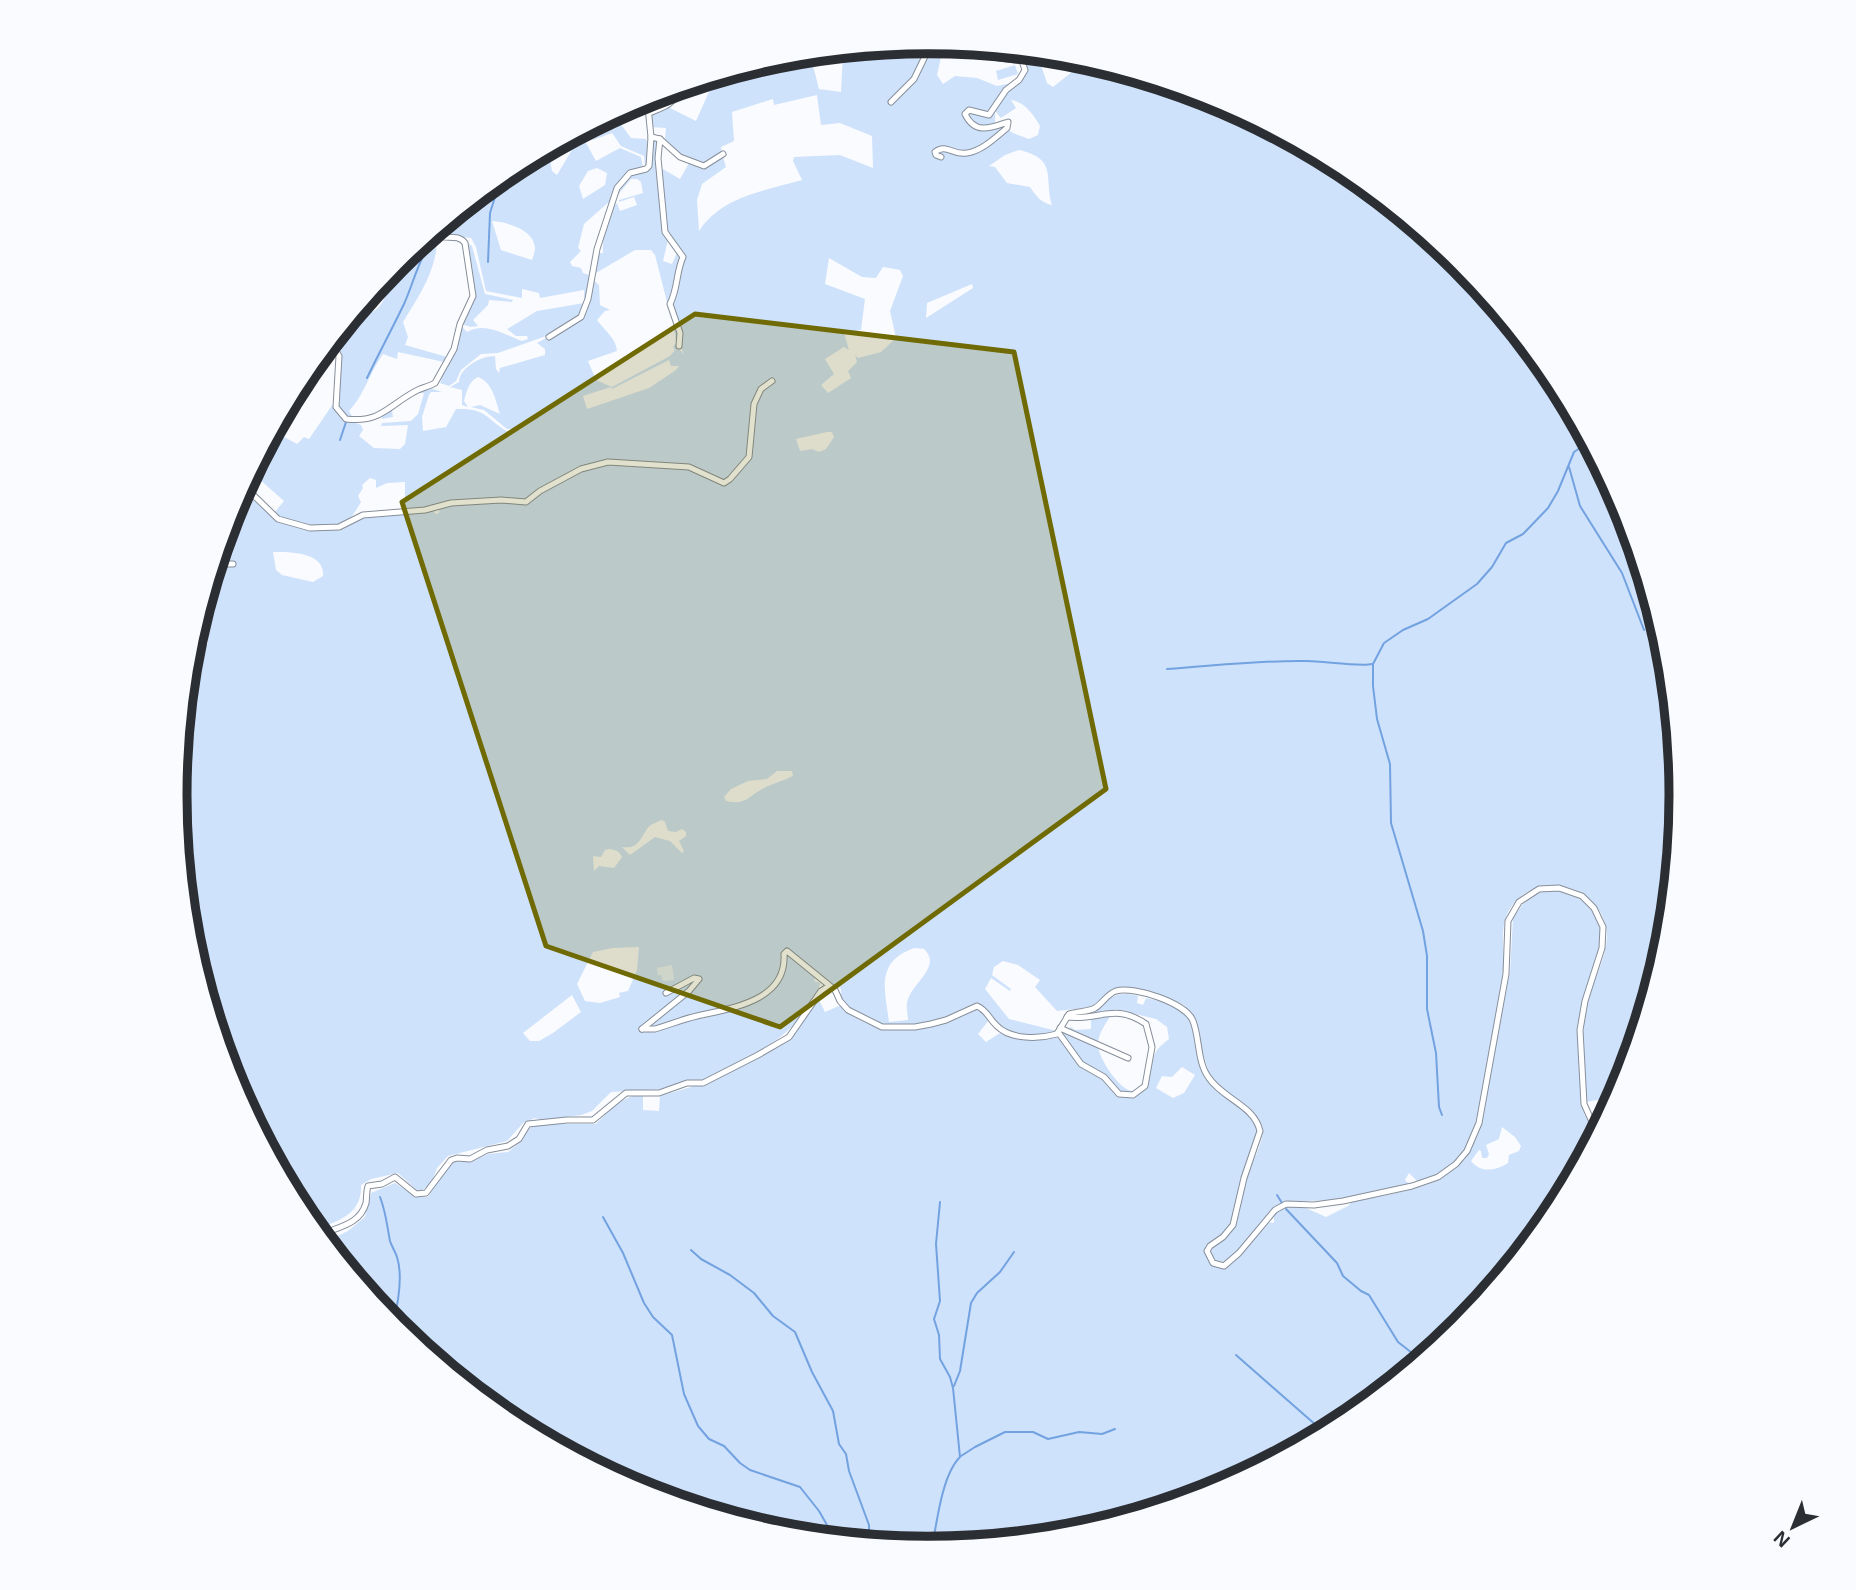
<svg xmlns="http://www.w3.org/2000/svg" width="1856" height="1590" font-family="Helvetica,sans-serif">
  <rect width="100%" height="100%" fill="#fafbfe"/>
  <polygon fill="#e9f1fc" points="672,964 674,980 663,981 658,975 657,968"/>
  <g fill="#cfe2fb" fill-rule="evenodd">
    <path d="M928,42L944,44L937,75L943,84L955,76L977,78L997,86L1012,83L1026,74L1027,69L1021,51L1037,53L1047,83L1053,87L1087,60L1217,99L1347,169L1461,263L1554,377L1624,507L1667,648L1681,795L1666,942L1624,1084L1613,1104L1609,1098L1586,1102C1586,1070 1580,1038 1586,1007C1591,984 1606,961 1607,936C1607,910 1585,889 1561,886C1538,882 1514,895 1506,917C1500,934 1505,953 1503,970C1500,998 1494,1026 1489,1054C1484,1083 1482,1126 1465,1151C1453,1168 1437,1176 1418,1182L1409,1173L1405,1180L1409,1184C1385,1189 1361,1197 1336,1200C1320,1202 1293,1199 1280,1204L1228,1261C1217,1264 1209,1258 1211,1246C1219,1239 1229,1235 1235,1224C1243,1211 1241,1191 1247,1176C1251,1165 1267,1136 1262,1125C1251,1103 1223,1095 1210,1076L1202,1051L1195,1020L1184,1005L1178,1002L1122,987L1112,990L1091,1007L1057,1011L1035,987L1040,980L1018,965L1003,961L994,967L992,975L1011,989L1010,991L991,978L985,989L1009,1019L1057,1031L1055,1033C1038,1033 1013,1040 999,1025C991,1018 988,1009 978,1004L945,1019L921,1025H882L849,1009L841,999V989L837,986L833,987L816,976L814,981L820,983C819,991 814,998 808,1006C785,1042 753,1055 717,1074L705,1080L680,1083L666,1089L611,1092L592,1111L581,1115L542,1120L535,1118L523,1123L507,1141L448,1156L437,1168L431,1184L419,1192L398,1173L371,1179L361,1185C362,1215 339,1220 316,1230L302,1213L232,1083L189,942L175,795L188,661L198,657L208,643L201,610L232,506L243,487C277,521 287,533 338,528L340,532V529C354,521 371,512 386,517V515L434,510L435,514L439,513L440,505L376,513L405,508V482L387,483L376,488V480L370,478L362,485L363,488L358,496L361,502C356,510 352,519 343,523C325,532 289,526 274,513L284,501L258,478L253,479L270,449L271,444L268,442L275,432L297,444L304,437L309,439L333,404L340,417L361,425L363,430L359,436L374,448L400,449L405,444L408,425L381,426L382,423L411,421L418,414L424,393H416L392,410L393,417L382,419V415L417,391L427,387L442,392H431L429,395L422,417L423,431L446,427L456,409C488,408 485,419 510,433L522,429H507L484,410L471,407L480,405L500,414C495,399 493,383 478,377C468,382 467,391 464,401L468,407L462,405V390L450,387L459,382C460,367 481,356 495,356L496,369L499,373L500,368L545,355V349L537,343L581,319L590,297L592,279L599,285L600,305L610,310L605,311L597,320C604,330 616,338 617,351L588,361L596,380L612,387L670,356L675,350L673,347L676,343L673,320L679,332L677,346L684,355L680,344L681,332L672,309L668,306L655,255L651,250H635L596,273L594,268L598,253H603C603,240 604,214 617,203L620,211L637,205L634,197L619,202V200L643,193L641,182L637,179H631L617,196L615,195L618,187L616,186L610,201L584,224L578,248L581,251L570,262L572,266L581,268L583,273L589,275L588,289L579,316L549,335L498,353L481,354L461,370L456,381L449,386L440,383L449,358L455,351L462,327L467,332C485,321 505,335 522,341L528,339L527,336H516L507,329L537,311L584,303V290L540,298L539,293L522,289V298L486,291L476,247L471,238L440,235L439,227L489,186L492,188C500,168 531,158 548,148L552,171L557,175L579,138L576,133L613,114L631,138L646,139L647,141L648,163L645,165L644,156L621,146L612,133L593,140L592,137L585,141L596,161L620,148L641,157L643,167L638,170L646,171L650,168L654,139L659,140L661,168L680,179L689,163L704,168L723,157L726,167L702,184L697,200L699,231C722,196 764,191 802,180L793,161L794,157L840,155L873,168L872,136L840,123L821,125L817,95L774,105L773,99L732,112L734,141L721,147L722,153C716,156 708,163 701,163C685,163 671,149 661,138L665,139L666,128L651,127V116L668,107L696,121L716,76L781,56L810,54L819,89L841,92L843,52L838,51ZM1011,100C1025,102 1033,114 1040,126L1038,135L1029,139L1013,133L995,122V111L1001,118L1016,108ZM1019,150C1058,159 1044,177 1052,205C1041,203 1036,196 1030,187L1007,183L995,167L989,166L1005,155ZM597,168L607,173L605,185L583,199L579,186L588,171ZM492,221C506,222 534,229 535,248C535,252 533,256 532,260L501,250ZM669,236L684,253L682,255L678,250L672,264L663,261ZM829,258L862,277L876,278L883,267L900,270L903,276L890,311L896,338L881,352L858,358L855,355L857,362L848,371L851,378L828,393L821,385L834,374L825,359L844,347L849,350L844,333L861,330L865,299L825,284ZM972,284L973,288L926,318L927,303ZM669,360L671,366H679L676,370L649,388L587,409L583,396L611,387L612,389ZM827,432H832L834,437L826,449L819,452L812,449L800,451L796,439ZM273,552C291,552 325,552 323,576L313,582L282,575L276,570ZM777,771H792L793,776C783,781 771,784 762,789C747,798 745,805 726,801L724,797L731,789L748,781L767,779ZM662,820L665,822L668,831L676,832L682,829L686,832V836L679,841L684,851L682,853L670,841L655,837L630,855L622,847C638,849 639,841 647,829C650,824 657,822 662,820ZM609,849C615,850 619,850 622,857L614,868L599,866L594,871L593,856L601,857L605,850ZM639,947L637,970L628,991L619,993L620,997L600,1003L585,1001L577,984L593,952L613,948ZM914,948L924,949C943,967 910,984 907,1003C906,1008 908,1015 908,1020L889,1022C885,990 875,962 914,948ZM672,965L674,980L663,981L661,975H658L657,968ZM572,995L581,1012L553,1033L539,1041H530L523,1033Z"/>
    <polygon points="1015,65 1018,74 998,80 996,71"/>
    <path d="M434,231L436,232C441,264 419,296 403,322L408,337L405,345L447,357L444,362L398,352L397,359L383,354C370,372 364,395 349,411L353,418L346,417L338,408V350L353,333L354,320L363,309L372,312C383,307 386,295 388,284L383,277L396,262Z"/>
    <polygon points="464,240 472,246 485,294 513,300 512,302 489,300 488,305 473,320 478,326 471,327 461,324 475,298 468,248"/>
    <path d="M1544,891C1575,889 1598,905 1602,936L1577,1027L1581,1099L1584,1114L1596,1135L1554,1214L1460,1328L1346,1421L1216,1491L1075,1534L928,1548L781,1533L639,1491L509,1421L395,1327L325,1242L348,1231L365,1217L371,1193L395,1183L417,1197H428L448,1166L454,1162H470L488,1154L508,1152L522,1141L527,1130L536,1124H596C610,1110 622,1095 643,1095V1110L659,1111L660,1096L715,1080L780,1046L802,1023L818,998L825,1012L841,1005C882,1047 928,1024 974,1009L981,1010L989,1020L978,1034L986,1042L1000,1033L1022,1039L1054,1037L1059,1038L1070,1051L1073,1048L1062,1035L1064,1031L1067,1032L1071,1027L1075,1030L1091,1029V1012C1109,999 1115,990 1138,996L1137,1003L1143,1005L1146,998C1158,1001 1177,1004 1186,1013C1200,1028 1194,1054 1203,1071C1216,1096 1246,1104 1259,1130L1248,1164L1241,1177L1237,1206L1230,1226L1223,1235L1209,1243L1206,1248L1214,1266L1227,1267L1267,1222L1274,1223V1215L1285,1206L1306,1208L1326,1217L1348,1206L1352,1202C1412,1189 1455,1190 1480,1126L1510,972L1513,918L1527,898ZM1115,1009L1156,1019L1167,1027L1169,1039C1165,1042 1160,1046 1157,1050C1149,1061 1153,1087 1135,1091C1121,1094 1096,1055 1098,1043C1099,1031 1109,1019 1115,1009ZM1182,1067L1195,1075L1184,1093L1173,1098L1156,1088L1162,1076L1172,1077ZM1502,1127L1515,1137L1521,1146L1519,1151L1509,1155L1508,1163C1496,1171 1480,1173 1471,1161L1479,1150L1481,1151L1482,1158H1487L1489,1154L1486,1145L1499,1139Z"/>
  </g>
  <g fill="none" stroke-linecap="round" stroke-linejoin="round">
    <g stroke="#73a2e1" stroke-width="2">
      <polyline points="440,231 445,222"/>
      <polyline points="488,262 490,213 502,175"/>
      <path d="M367,378C379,353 392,329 404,304C414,282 420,253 437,235"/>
      <polyline points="340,440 346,422"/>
      <polyline points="1569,467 1580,506 1622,573 1644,630"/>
      <path d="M1167,669C1213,666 1260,660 1307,661C1323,661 1360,667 1372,664"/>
      <polyline points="1442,1115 1439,1107 1436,1053 1427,1009 1427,956 1423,931 1391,823 1390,764 1377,719 1373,686 1373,664 1384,643 1403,630 1428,619 1477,584 1492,567 1506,543 1523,534 1548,508 1558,491 1574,452 1589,442"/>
      <polyline points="1277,1195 1282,1203"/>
      <path d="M380,1197C386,1212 387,1226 390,1241C392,1247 395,1251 397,1257C403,1276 398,1304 393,1324"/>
      <polyline points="1286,1209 1337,1263 1343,1276 1361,1291 1369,1295 1398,1342 1421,1360"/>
      <polyline points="603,1217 623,1253 644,1303 653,1317 672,1335 684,1394 698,1426 709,1439 724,1446 740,1463 750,1470 800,1487 819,1511 835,1539"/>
      <polyline points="691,1250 701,1259 730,1275 754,1293 773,1316 795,1332 812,1372 833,1411 839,1444 846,1454 849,1471 869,1525 869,1542"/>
      <polyline points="1236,1355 1325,1433"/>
      <polyline points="954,1386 960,1371 971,1303 977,1293 1000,1272 1014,1252"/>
      <polyline points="961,1456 975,1447 1005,1432 1033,1432 1048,1439 1079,1432 1102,1434 1115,1429"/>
      <path d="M932,1548C937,1521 942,1475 960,1457L953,1388L950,1377L940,1359L939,1335L934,1319L940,1301L936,1244L940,1202"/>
    </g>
    <g stroke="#868e99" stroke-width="7">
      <g id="minor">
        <polyline points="891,102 914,79 932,42"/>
        <path d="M649,113C664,107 675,105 678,88"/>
        <polyline points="651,137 660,139 680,157 704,166 723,154"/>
        <path d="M660,139L658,158L665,232L683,257C676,272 678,289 670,304L680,333L679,346"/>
        <path d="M941,157L936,155L935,152C946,143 954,156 967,153C982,151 996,137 1007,128L1008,122C991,128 975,135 965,114L969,110L989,115L1006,90L1019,80L1025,70L1022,61L992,57L974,47"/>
        <polyline points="549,337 581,317 588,299 597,249 617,188 630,173 646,169 649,166 651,137 647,97"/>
        <path d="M327,346L336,351L339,356L336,407L346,419C380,423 387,407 414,392C420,388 428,387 435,383L454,349L460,324L473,296L465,243C458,234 448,239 438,236V228"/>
        <polyline points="244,486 278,519 310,528 339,527 363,515 425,510 451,503 501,500 526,502 540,491 581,469 608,462 689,467 724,483 730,479 749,457 754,404 761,389 772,381"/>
        <polyline points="215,564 233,564"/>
        <polyline points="1060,1028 1128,1058"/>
        <path d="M642,1029H655C669,1025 683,1019 697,1016C732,1008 787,1001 784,954L787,951L835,990L840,1001L848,1010L882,1027H915L931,1024L946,1020L977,1006C987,1010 989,1019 997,1026C1011,1040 1039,1039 1057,1034L1069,1014C1078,1011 1088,1012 1095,1008C1103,1003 1107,994 1116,991C1135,986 1186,1003 1193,1021C1200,1039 1197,1062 1209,1078C1223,1099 1254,1105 1260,1131L1244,1178L1233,1225L1223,1237L1210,1246L1207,1251L1213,1263L1224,1266L1239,1253L1275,1210L1286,1204L1314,1205L1343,1201L1412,1186L1438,1177L1456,1164L1467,1151L1479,1123L1506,974L1508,921L1519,902L1539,889L1559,888L1582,896L1594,908L1603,927L1602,948L1585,1001L1580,1030L1584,1104L1597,1133"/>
        <polyline points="642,1029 689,991 699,979 694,978 666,993"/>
        <path d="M1058,1032L1081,1064L1104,1077L1119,1094L1133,1095L1145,1086L1152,1047L1146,1024C1114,1002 1100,1021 1067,1017"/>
        <path d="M320,1235C337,1227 360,1225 366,1203C367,1197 366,1192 368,1186L382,1184L395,1177L416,1194L426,1193L451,1160L457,1158L470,1159L487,1150L508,1146L519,1139L528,1124L567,1120H593L626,1093H659L687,1083H703L758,1055L789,1037L821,991L829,986"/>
      </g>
    </g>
    <use href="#minor" stroke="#fff" stroke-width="5"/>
  </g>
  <path fill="#706a04" fill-opacity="0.2" stroke="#706a04" stroke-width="5" stroke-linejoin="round" d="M695,314L1014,352L1106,789L780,1027L546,946L402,502Z"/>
  <path d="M0 0H1856V1590H0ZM187 795a741 741 0 1 1 1482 0a741 741 0 1 1-1482 0Z" fill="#fafbfe" fill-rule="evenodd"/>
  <path fill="none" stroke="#2b2e32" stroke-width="9" d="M187 795a741 741 0 1 1 1482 0a741 741 0 1 1-1482 0Z"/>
  <g transform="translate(1793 1527) rotate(223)" stroke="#fafbfe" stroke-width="5" paint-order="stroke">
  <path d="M0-5L12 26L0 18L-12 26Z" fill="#2b2e32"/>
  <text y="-10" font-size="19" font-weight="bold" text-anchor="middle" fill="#2b2e32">N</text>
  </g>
</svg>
